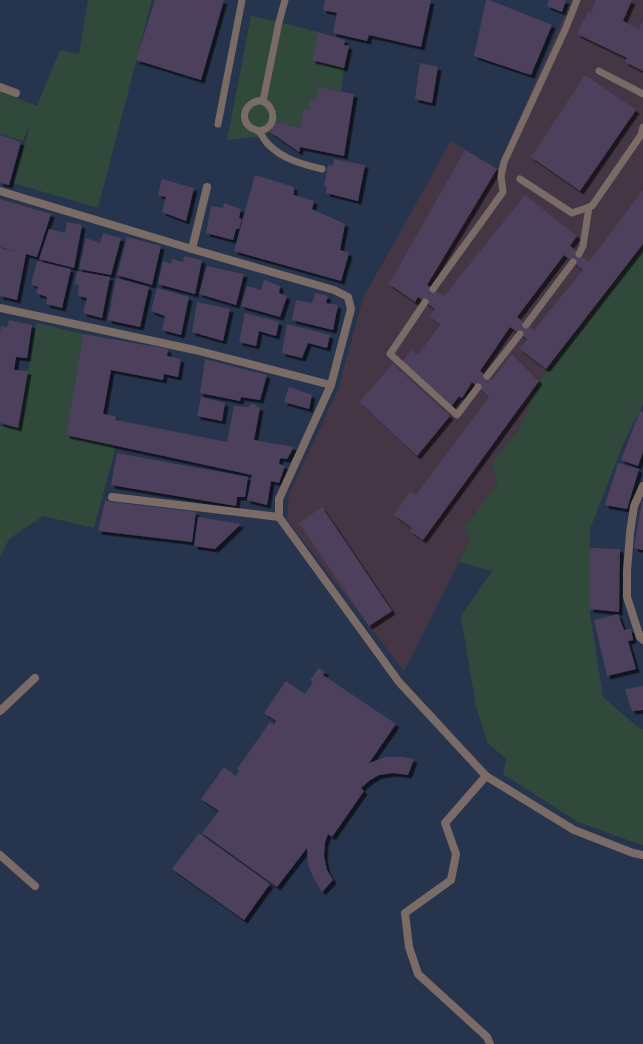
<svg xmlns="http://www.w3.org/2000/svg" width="643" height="1044" font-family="Overpass,sans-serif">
  <defs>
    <filter id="shadow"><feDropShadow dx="3.5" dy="3.5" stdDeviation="0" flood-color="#0009"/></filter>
  </defs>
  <rect width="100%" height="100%" fill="#26344d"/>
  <polygon fill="#443644" points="571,0 643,0 643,247 537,384 520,428 491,463 498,482 464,527 470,539 404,671 287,520 289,494 338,390 363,298 451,141 497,169 558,30"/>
  <g fill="#30493b">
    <polygon points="88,0 152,0 98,208 13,183 31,122 23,141 0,134 0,91 37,106 60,50 79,54"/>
    <polygon points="251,16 279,22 318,32 312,60 344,68 341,91 319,87 316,100 310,99 309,110 303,110 300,128 276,122 270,132 256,137 227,140"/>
    <polygon points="643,247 643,404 624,442 590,529 590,613 603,697 640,729 643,729 643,845 636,843 578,822 503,774 506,759 487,742 476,706 461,616 492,571 459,562 470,539 464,527 498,482 491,463 520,428 537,384"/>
    <polygon points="36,323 83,334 66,435 116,446 94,528 43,516 9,539 0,557 0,425 18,429"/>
  </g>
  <g fill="#4d405b" fill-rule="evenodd" filter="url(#shadow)">
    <polygon points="155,0 224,0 201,80 136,60"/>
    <polygon points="325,0 431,0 421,47 369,35 367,41 333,33 337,13 323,10"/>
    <polygon points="486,0 489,0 552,25 531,75 474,56"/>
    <polygon points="549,0 566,0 562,12 547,6"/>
    <polygon points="596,0 632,0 623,21 639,29 643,20 643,71 625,62 627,58 577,34 588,12 591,13"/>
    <polygon points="318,32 345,40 344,45 349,46 344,68 312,60"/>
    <polygon points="420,63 438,67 432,103 415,99"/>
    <polygon points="585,75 636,110 580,191 531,157"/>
    <polygon points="319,87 354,94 344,156 300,147 299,152 270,132 276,122 300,128 303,110 309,110 310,99 316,100"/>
    <polygon points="0,135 21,142 9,185 0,183"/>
    <path d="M465,150L497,169L427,285L444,296L525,195L577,236L570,246L589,262L643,190V244L546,369L520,349L527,339L510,327L480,371L492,380L512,354L539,381L423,540L410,531L412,528L394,515L410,491L416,495L489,397L472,382L462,398L459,396L451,407L402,362L411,350L418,355L440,325L429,316L435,309L418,297L415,302L389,284ZM564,255L583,270L534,330L517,317Z"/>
    <polygon points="334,159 365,165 358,201 326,193 327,187 324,186 328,165 333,166"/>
    <polygon points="255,175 294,187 294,195 314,201 312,209 345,224 340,250 349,253 341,281 234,251"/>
    <polygon points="162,179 194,188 186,221 162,212 166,197 158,195"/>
    <polygon points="0,199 51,214 37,257 26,254 17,300 0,296 0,248 16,252 0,247"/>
    <polygon points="224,203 241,209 239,218 242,219 239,229 236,229 233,240 206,233 211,206 223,208"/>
    <polygon points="67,222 82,225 74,268 39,259 49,229 65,233"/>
    <polygon points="103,233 121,238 111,275 79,269 86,238 100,243"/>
    <polygon points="127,237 161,246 152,285 117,275"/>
    <polygon points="184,256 202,260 195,294 158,284 163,261 171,264 172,259 183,262"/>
    <polygon points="37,261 71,269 62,308 46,304 47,297 36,293 38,287 31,284"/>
    <polygon points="207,266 244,274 236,305 199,294"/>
    <polygon points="77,271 110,277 102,318 83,313 87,298 78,296 79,285 75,284"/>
    <polygon points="116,278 149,287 140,327 108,320"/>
    <polygon points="264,280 280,286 279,293 287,296 280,317 241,306 247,286 261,290"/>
    <polygon points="157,288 189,297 181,335 162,330 165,316 151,311"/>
    <polygon points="315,293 328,296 326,303 338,305 333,330 292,320 296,300 312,303"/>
    <polygon points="197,302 230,309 223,341 192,332"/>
    <polygon points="245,313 279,322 276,336 259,331 256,346 239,342"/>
    <polygon points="9,320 32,325 27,358 16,357 14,370 28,371 18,428 0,423 0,332 1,326 7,327"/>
    <polygon points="287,324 330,335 327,348 308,343 302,358 282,353"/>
    <polygon points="83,334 168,349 167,356 181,359 178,377 164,374 163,380 111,370 103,414 115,416 116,420 227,442 234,406 248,407 252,403 260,408 254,440 294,447 287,459 280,458 279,464 285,466 279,483 271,481 267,505 247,500 252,475 66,435"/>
    <polygon points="205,359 267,375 260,400 241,397 240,401 200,393"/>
    <polygon points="393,364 450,416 417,456 359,402"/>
    <polygon points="289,387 312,395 309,409 284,402"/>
    <polygon points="201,397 225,403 222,421 197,416"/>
    <polygon points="640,411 643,412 643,452 638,466 621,460"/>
    <polygon points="117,453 248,477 245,497 237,497 236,506 111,485"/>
    <polygon points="618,463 639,469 627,509 605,505"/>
    <polygon points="105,501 196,512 192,542 98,531"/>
    <polygon points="642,501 643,501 643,550 634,548"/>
    <polygon points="322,507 392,611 369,626 299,523"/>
    <polygon points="198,517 241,524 215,549 194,546"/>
    <polygon points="590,548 620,549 619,612 590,609"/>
    <polygon points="618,614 624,630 631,629 633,640 628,641 636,669 607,676 594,620"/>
    <polygon points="319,668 325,672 323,675 396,724 369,763 386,757 402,757 414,759 408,775 393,773 379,775 370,780 361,788 364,791 332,837 328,834 325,842 324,856 327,870 333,880 322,892 313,877 308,864 307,848 277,887 202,833 219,811 201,799 224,767 236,776 239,771 237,769 270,722 274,725 276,721 264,713 286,681 305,694 313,682 310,680"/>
    <polygon points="643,686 643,710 632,711 625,689"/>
    <polygon points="199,833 270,884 244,920 172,869"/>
  </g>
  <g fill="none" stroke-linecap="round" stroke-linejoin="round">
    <g stroke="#7a6b67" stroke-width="7">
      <polyline points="599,71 643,94"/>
      <polyline points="263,101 279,22 285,0"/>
      <polyline points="218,124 242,0"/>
      <path d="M259,131C261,130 265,130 267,128C281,118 267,92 251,104C243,110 242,121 250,127C252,129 256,129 258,131C262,134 264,140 267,143C282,159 301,164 322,169"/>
      <polyline points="520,179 572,213 592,206 641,135 643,127"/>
      <polyline points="579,254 583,246 589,207"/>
      <polyline points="433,289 503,192 501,176 504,162 565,30 577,0"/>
      <polyline points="425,302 390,354 457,415 478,387"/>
      <polyline points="526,325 573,262"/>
      <polyline points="487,376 520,334"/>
    </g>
    <g stroke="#7a6b67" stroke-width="8">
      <polyline points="0,87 16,93"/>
      <polyline points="0,191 192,249 334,290 348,297 351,309 331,385 279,499 279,517 399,682 486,776 574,830 633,853 643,855"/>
      <polyline points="192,249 207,187"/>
      <polyline points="0,308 195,350 331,385"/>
      <polyline points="643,486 634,506 630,533 627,571 627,597 636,625 640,637 643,640"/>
      <polyline points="112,497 279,517"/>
      <polyline points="0,711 35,678"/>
      <polyline points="486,776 445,823 456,854 451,880 405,913 409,947 418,974 487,1037 490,1044"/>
      <polyline points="0,855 35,886"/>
    </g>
  </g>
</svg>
